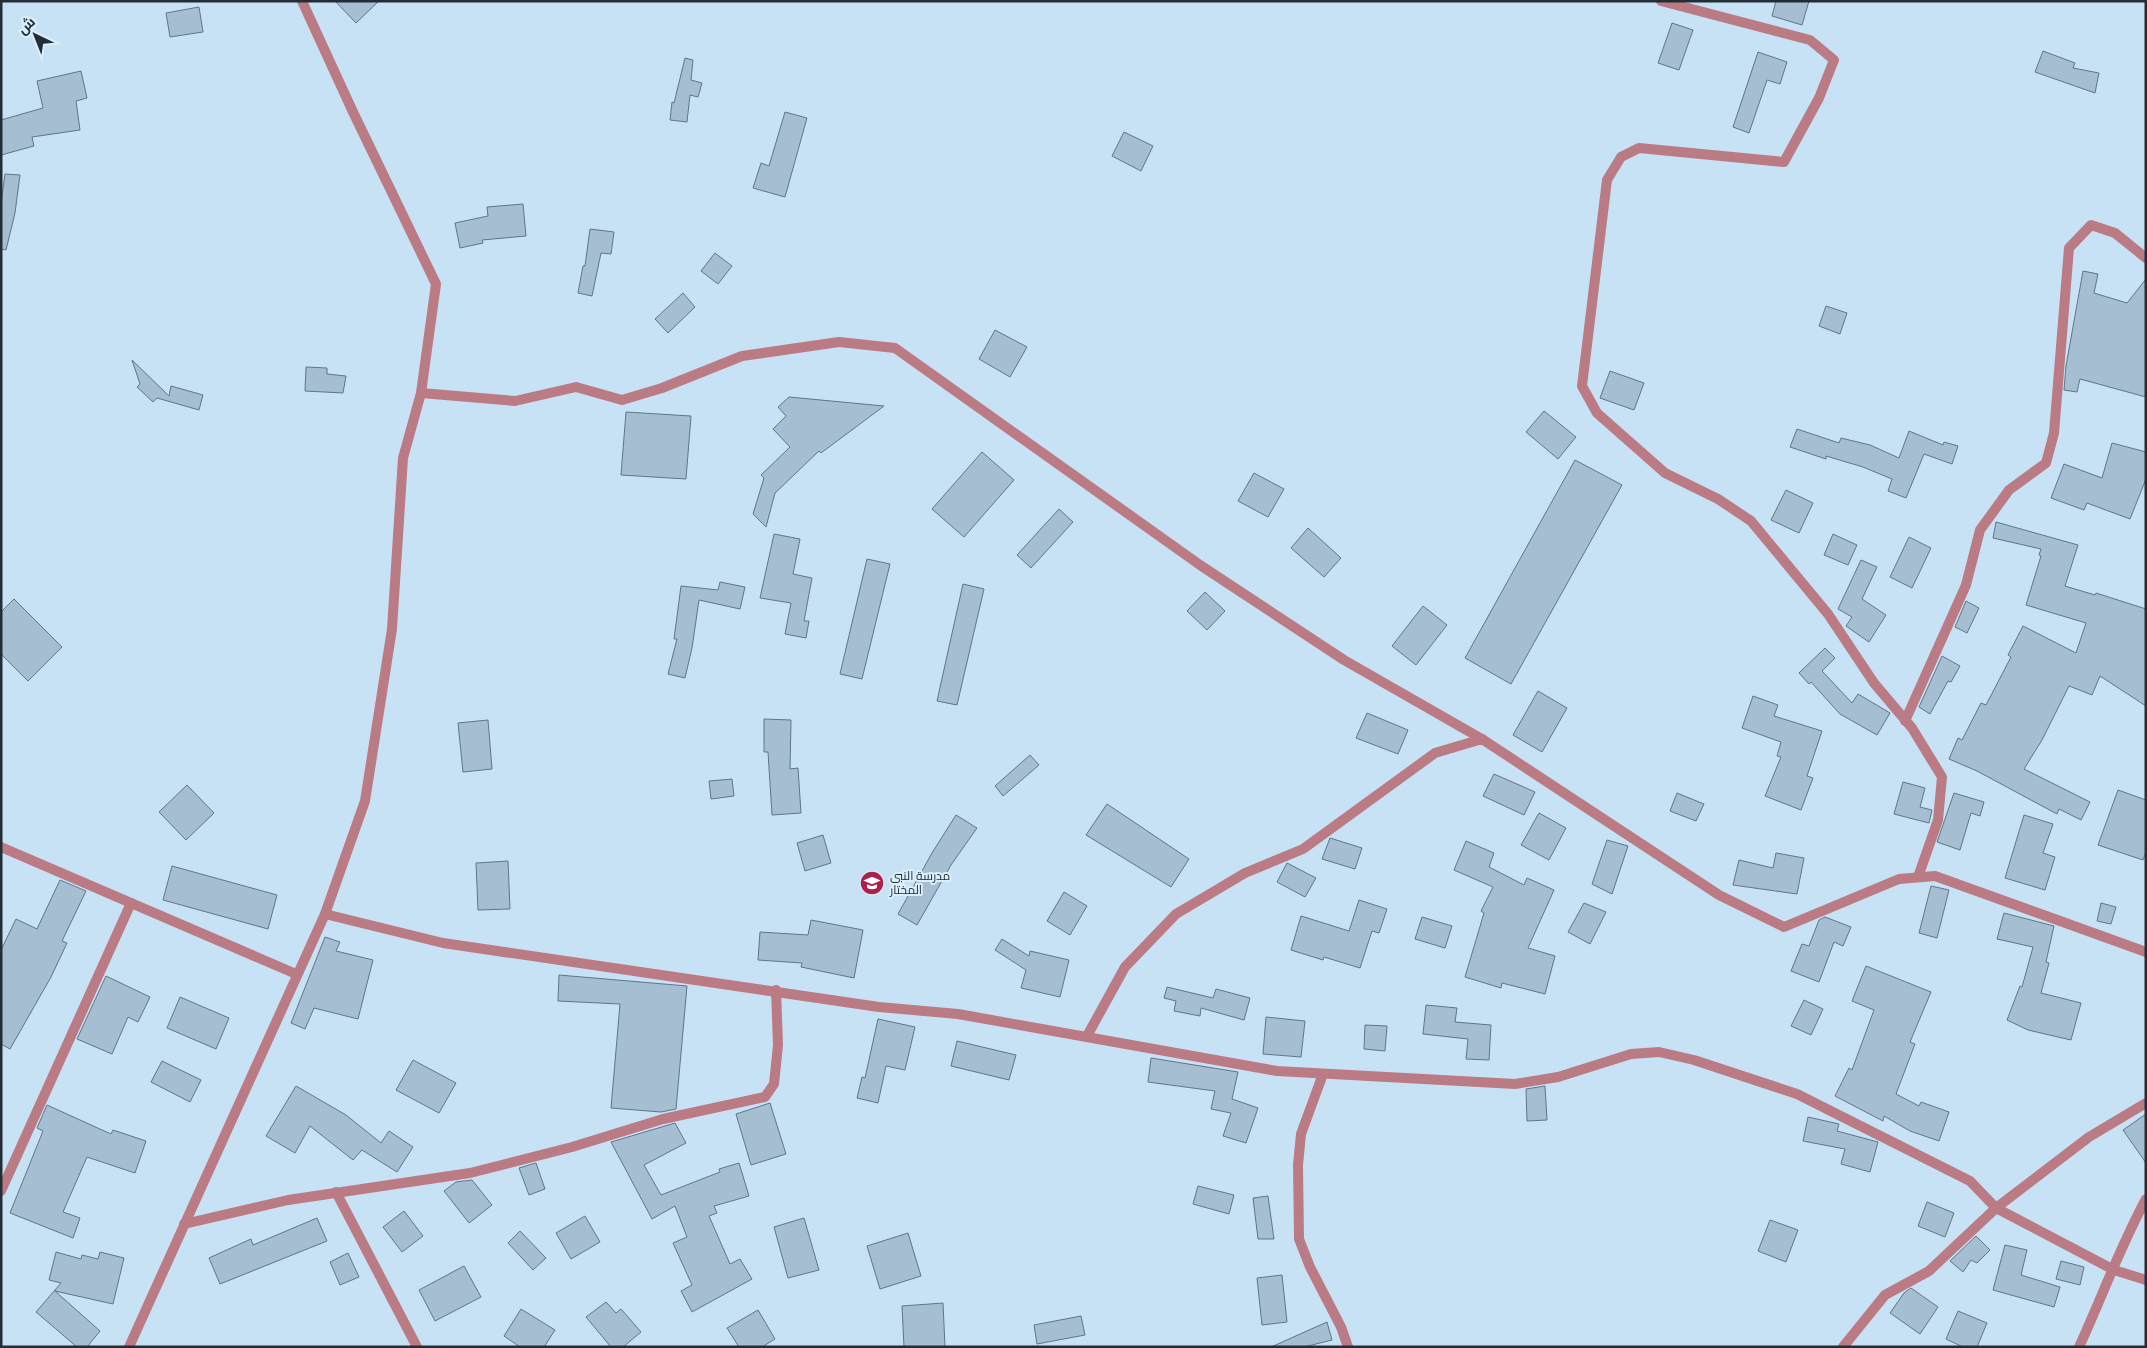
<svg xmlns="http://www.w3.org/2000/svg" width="2147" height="1348" font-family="Signika,Cairo,sans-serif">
  <rect width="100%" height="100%" fill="#c8e2f5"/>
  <g fill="#a5bed1" stroke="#5e7687">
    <polygon points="335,1 379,1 356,23"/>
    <polygon points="1776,1 1809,1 1802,25 1772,16"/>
    <polygon points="199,7 203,32 170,37 166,13"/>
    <polygon points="1672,23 1693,30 1679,70 1658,63"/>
    <polygon points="2043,51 2075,63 2073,68 2099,73 2095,93 2035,72"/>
    <polygon points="1758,52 1787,62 1780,84 1767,80 1749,133 1733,127"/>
    <polygon points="685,58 693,60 691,80 702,83 698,97 690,95 687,122 670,120 672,102 674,103"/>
    <polygon points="81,71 87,98 76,101 80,130 32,137 34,146 1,155 1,120 43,108 37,81"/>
    <polygon points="785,112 807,118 785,197 753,188 761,163 769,166"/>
    <polygon points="1124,132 1153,146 1141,171 1112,156"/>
    <polygon points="5,174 20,175 15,213 6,250 1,249 1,203"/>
    <polygon points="523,204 526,236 482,240 483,243 460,248 455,223 488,216 487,207"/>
    <polygon points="590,229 614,232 611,254 601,253 592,296 578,293 583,266 585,266"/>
    <polygon points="715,253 732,266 718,284 701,271"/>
    <polygon points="2083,271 2098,274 2094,293 2127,303 2146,279 2146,397 2080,379 2077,392 2064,390 2066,366"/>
    <polygon points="683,293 695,307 668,333 655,319"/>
    <polygon points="1826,306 1847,313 1840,334 1819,326"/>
    <polygon points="995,330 1027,347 1010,377 979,359"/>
    <polygon points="132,360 169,396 171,386 203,395 199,410 157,398 153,402 137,387 140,384"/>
    <polygon points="306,367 327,368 327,374 346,376 343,393 305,391"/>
    <polygon points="1610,371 1644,383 1634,410 1600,398"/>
    <polygon points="789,397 884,406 821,453 819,451 775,493 766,527 753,514 764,478 761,475 790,447 773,429 786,416 778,407"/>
    <polygon points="1544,411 1576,437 1558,459 1526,432"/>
    <polygon points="626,412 691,416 686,479 621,475"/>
    <polygon points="1797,429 1839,443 1841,438 1870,445 1899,458 1909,431 1943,445 1944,442 1958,446 1952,464 1924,454 1906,498 1888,491 1892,479 1863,467 1826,456 1826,459 1790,447"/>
    <polygon points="2112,443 2146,452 2146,479 2130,519 2087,503 2084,510 2051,498 2064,464 2102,478"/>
    <polygon points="982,452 1014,480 964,537 932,509"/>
    <polygon points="1575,460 1622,485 1511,684 1465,658"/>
    <polygon points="1254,473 1284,489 1268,517 1238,501"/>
    <polygon points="1786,490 1813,503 1799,533 1771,520"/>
    <polygon points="1059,509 1073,522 1031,568 1017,555"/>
    <polygon points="1996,522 2078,545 2065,586 2095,595 2096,593 2146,609 2146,706 2100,676 2092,695 2069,686 2042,740 2024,769 2090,802 2081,820 2059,809 2057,814 1977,771 1949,759 1958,738 1962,740 1981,703 1986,705 2011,657 2008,655 2023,626 2076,653 2086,623 2026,605 2041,556 2039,555 2041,549 1993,538"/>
    <polygon points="1308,528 1341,558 1324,577 1291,548"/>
    <polygon points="774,534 800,539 793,574 812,578 804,621 809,621 806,638 785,634 791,603 760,598"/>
    <polygon points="1833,534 1857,545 1848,565 1824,555"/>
    <polygon points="1909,537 1931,548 1912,588 1890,577"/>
    <polygon points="867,559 890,564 862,679 840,674"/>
    <polygon points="1861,560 1877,567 1862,599 1886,615 1869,642 1846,626 1852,617 1838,609"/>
    <polygon points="720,582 745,587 740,609 699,600 692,648 685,678 668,674 677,639 674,639 681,586 718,590"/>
    <polygon points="963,584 984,589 957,705 937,701"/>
    <polygon points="1205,592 1225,611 1207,630 1187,611"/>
    <polygon points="14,599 62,647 28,681 1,654 1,612"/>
    <polygon points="1966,601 1979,608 1967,633 1955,627"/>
    <polygon points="1423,606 1447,625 1416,665 1392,646"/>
    <polygon points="1825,648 1835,658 1822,671 1852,703 1858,694 1890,713 1877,735 1840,714 1811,682 1809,684 1799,673"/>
    <polygon points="1942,656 1960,666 1951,682 1948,681 1930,714 1919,707"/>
    <polygon points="1538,691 1567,708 1542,752 1513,735"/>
    <polygon points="1753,696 1778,705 1774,716 1822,731 1807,776 1813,778 1801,810 1765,796 1781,757 1777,756 1781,742 1742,728"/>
    <polygon points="1367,713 1408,730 1398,754 1356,738"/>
    <polygon points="764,719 791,720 790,769 798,768 801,813 772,815 768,752 764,752"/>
    <polygon points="488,720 492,769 463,772 458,723"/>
    <polygon points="1030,755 1039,765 1003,796 995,786"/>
    <polygon points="1494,774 1535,792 1524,815 1483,796"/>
    <polygon points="732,779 734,796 711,799 709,781"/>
    <polygon points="1903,782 1925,788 1920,807 1932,810 1929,823 1894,814"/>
    <polygon points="187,785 214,813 186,840 159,812"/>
    <polygon points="2118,790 2146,800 2146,852 2143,860 2098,845"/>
    <polygon points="1677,793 1704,804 1696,821 1670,811"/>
    <polygon points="1954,793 1984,802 1980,816 1971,813 1960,850 1937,842"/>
    <polygon points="1107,804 1189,859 1171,887 1086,835"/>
    <polygon points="1539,813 1566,828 1549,860 1521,845"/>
    <polygon points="956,815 977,828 951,865 917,925 898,914 932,853"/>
    <polygon points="2024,815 2053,824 2043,853 2055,857 2045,890 2005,878"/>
    <polygon points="823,835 831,863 805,871 797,843"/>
    <polygon points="1330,838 1362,848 1355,869 1322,859"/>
    <polygon points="1607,840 1628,846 1612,894 1592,884"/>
    <polygon points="1466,841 1494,853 1489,867 1524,885 1527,878 1554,890 1528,948 1555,956 1545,994 1502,983 1501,988 1465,977 1484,913 1481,911 1493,887 1454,870"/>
    <polygon points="1776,853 1804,858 1797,894 1733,885 1739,860 1773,868"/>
    <polygon points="508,861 510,909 478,910 476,863"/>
    <polygon points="1287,863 1316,878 1305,897 1277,882"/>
    <polygon points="172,866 277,895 268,929 163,900"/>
    <polygon points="60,880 86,891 62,941 67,943 51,977 10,1049 1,1044 1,950 16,919 37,929"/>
    <polygon points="1931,886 1949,890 1937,938 1919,933"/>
    <polygon points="1064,892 1087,906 1070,935 1047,921"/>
    <polygon points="1359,900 1387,909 1379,933 1372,931 1360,968 1324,957 1323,960 1291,950 1301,916 1349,931"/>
    <polygon points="1584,903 1606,912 1590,944 1568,932"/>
    <polygon points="2101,903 2116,907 2111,924 2097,921"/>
    <polygon points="2004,913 2054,926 2046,962 2049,963 2041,993 2081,1003 2071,1040 2028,1030 2007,1020 2020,986 2022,987 2033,947 1997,939"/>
    <polygon points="1422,917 1452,926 1445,948 1415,939"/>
    <polygon points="1825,917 1851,927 1843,946 1834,942 1819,982 1791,971 1802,944 1809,946 1819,920"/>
    <polygon points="811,920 863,930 854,978 801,967 802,963 758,960 760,932 808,935"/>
    <polygon points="325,937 340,942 336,951 373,960 358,1019 314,1008 305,1029 291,1023"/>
    <polygon points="1002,939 1029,956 1030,951 1069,960 1060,997 1021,988 1026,970 995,950"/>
    <polygon points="1866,966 1931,992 1910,1042 1915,1044 1896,1094 1919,1106 1921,1102 1949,1112 1939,1141 1910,1131 1884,1116 1883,1121 1835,1096 1849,1068 1852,1070 1874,1010 1852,1001"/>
    <polygon points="559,975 687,986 676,1109 661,1112 611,1108 620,1004 558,1001"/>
    <polygon points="106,976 150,997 138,1022 128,1017 112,1054 77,1039"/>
    <polygon points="1167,987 1213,998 1216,989 1250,998 1244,1020 1201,1008 1200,1016 1174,1011 1176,1001 1164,998"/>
    <polygon points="180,997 229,1018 216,1049 167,1028"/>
    <polygon points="1804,1000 1823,1009 1811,1035 1791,1026"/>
    <polygon points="1426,1005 1457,1008 1455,1022 1491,1025 1489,1060 1466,1059 1468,1039 1423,1034"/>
    <polygon points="1266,1017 1305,1021 1301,1057 1263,1054"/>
    <polygon points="878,1019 915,1027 905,1070 886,1066 878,1103 857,1098 862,1077 865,1078"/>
    <polygon points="1365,1025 1387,1026 1385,1051 1364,1049"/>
    <polygon points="957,1041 1016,1055 1009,1080 951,1066"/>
    <polygon points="1151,1058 1238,1072 1232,1099 1258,1108 1246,1143 1223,1136 1231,1113 1211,1109 1215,1091 1148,1082"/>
    <polygon points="413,1060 456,1083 439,1113 396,1090"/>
    <polygon points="162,1061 201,1080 190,1102 151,1082"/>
    <polygon points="296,1086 346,1115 381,1143 389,1131 413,1147 397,1172 362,1150 353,1160 310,1126 295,1153 266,1136"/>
    <polygon points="1545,1086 1547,1120 1527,1121 1526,1089"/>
    <polygon points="770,1103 786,1154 751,1165 736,1114"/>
    <polygon points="47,1105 111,1134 113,1130 146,1141 135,1173 87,1157 63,1212 80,1218 73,1238 10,1213 43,1131 37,1128"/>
    <polygon points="2146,1114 2146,1163 2123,1130"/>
    <polygon points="1808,1117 1839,1124 1837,1131 1878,1142 1870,1172 1841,1164 1845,1149 1803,1141"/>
    <polygon points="675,1123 686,1143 644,1165 661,1195 720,1172 719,1169 739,1163 749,1196 714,1206 717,1213 709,1216 730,1264 740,1259 752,1279 692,1312 681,1291 692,1285 673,1243 687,1237 675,1206 652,1219 611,1142"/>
    <polygon points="536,1163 545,1189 529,1195 519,1168"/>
    <polygon points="472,1180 492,1205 469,1223 444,1191 456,1182"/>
    <polygon points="1198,1186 1234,1195 1229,1214 1193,1204"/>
    <polygon points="1268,1196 1274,1239 1258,1239 1253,1198"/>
    <polygon points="1927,1202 1954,1213 1945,1237 1918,1226"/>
    <polygon points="404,1211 423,1236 402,1252 383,1227"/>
    <polygon points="585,1216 600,1242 571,1259 556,1233"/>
    <polygon points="317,1218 327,1241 220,1284 209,1258 251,1239 253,1245"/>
    <polygon points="804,1218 819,1270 788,1278 774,1227"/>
    <polygon points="1770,1220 1798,1230 1786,1262 1758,1251"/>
    <polygon points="520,1231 546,1258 533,1270 508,1243"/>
    <polygon points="908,1233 921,1276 880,1289 867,1246"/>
    <polygon points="1976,1236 1990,1250 1977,1263 1971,1260 1963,1272 1950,1261"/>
    <polygon points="2005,1245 2027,1250 2021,1275 2060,1287 2054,1307 1993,1290"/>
    <polygon points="56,1252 81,1259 82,1255 98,1259 100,1252 124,1258 113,1304 55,1291 100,1331 87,1347 77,1347 36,1312 61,1283 49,1280"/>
    <polygon points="348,1253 359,1277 340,1285 330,1262"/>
    <polygon points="2061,1261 2084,1267 2080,1285 2056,1279"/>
    <polygon points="464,1266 481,1297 435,1321 419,1290"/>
    <polygon points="1282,1275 1287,1322 1262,1325 1257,1278"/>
    <polygon points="1911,1288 1938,1307 1920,1334 1890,1313 1904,1293"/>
    <polygon points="606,1302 616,1313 621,1309 641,1332 623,1347 611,1347 586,1317"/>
    <polygon points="943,1303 945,1347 904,1347 902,1306"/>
    <polygon points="521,1309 555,1330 544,1347 520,1347 504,1336"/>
    <polygon points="758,1310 775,1339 762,1347 739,1347 727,1328"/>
    <polygon points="1958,1311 1987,1323 1977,1347 1963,1347 1946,1339"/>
    <polygon points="1081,1316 1085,1335 1037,1344 1034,1325"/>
    <polygon points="1327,1322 1332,1340 1304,1347 1271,1347"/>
  </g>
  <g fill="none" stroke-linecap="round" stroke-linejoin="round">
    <g stroke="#bb7b84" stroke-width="10">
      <polyline points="1661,1 1810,40 1834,60 1819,98 1784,162 1639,148 1621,157 1607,180 1582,386 1597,413 1665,473 1718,499 1751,521 1828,614 1874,683 1912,728 1942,777 1938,820 1918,877"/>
      <polyline points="421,393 515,401 576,387 622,400 662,388 742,356 839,342 895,348 1200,565 1344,660 1482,739"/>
      <polyline points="1905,721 1966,585 1980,530 2009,490 2046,463 2054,433 2069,248 2091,225 2115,233 2146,258"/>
      <polyline points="1,847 296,974"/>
      <polyline points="325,914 443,943 879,1007 958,1014 1277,1071 1515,1084 1558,1077 1631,1054 1659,1052 1694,1060 1797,1094 1970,1181 1996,1208 2114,1270 2146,1280"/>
      <polyline points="1087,1036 1125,967 1176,914 1245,873 1303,849 1435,753 1482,739 1719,895 1784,927 1899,879 1935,876 2146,952"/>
      <polyline points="1323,1074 1301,1134 1298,1165 1299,1239 1310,1267 1341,1327 1348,1347"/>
      <polyline points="1,1191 131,903"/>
      <polyline points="336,1192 417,1347"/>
      <polyline points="184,1224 288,1200 470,1173 572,1147 663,1119 765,1097 774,1084 778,1045 776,990"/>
      <polyline points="129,1347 325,914 365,801 392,629 403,458 421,393 436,284 353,112 302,1"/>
      <polyline points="1843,1347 1885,1295 1929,1271 1996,1208 2089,1137 2146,1103"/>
      <path d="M2079,1347C2102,1297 2120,1247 2146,1199"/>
    </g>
  </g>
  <defs>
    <g id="school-disc" transform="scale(1.25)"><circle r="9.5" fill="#b01e4a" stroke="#daeffe"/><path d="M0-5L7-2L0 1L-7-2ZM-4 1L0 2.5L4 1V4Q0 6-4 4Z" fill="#fff"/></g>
  </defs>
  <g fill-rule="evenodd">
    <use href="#school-disc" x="872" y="883"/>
  </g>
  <g text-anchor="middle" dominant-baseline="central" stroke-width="4" stroke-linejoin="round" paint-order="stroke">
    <g font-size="12" fill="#232d34" stroke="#daeffe" text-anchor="start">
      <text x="890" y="876">مدرسة النبي<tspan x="890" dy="14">المختار</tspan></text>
    </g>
  </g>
  <rect width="2147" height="1348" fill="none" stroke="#232d34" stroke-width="5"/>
  <g transform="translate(35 35) rotate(317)" stroke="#daeffe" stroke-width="4" paint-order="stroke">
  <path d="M0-4L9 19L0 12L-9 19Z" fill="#232d34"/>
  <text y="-8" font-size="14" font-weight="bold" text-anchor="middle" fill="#232d34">ش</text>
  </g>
</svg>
